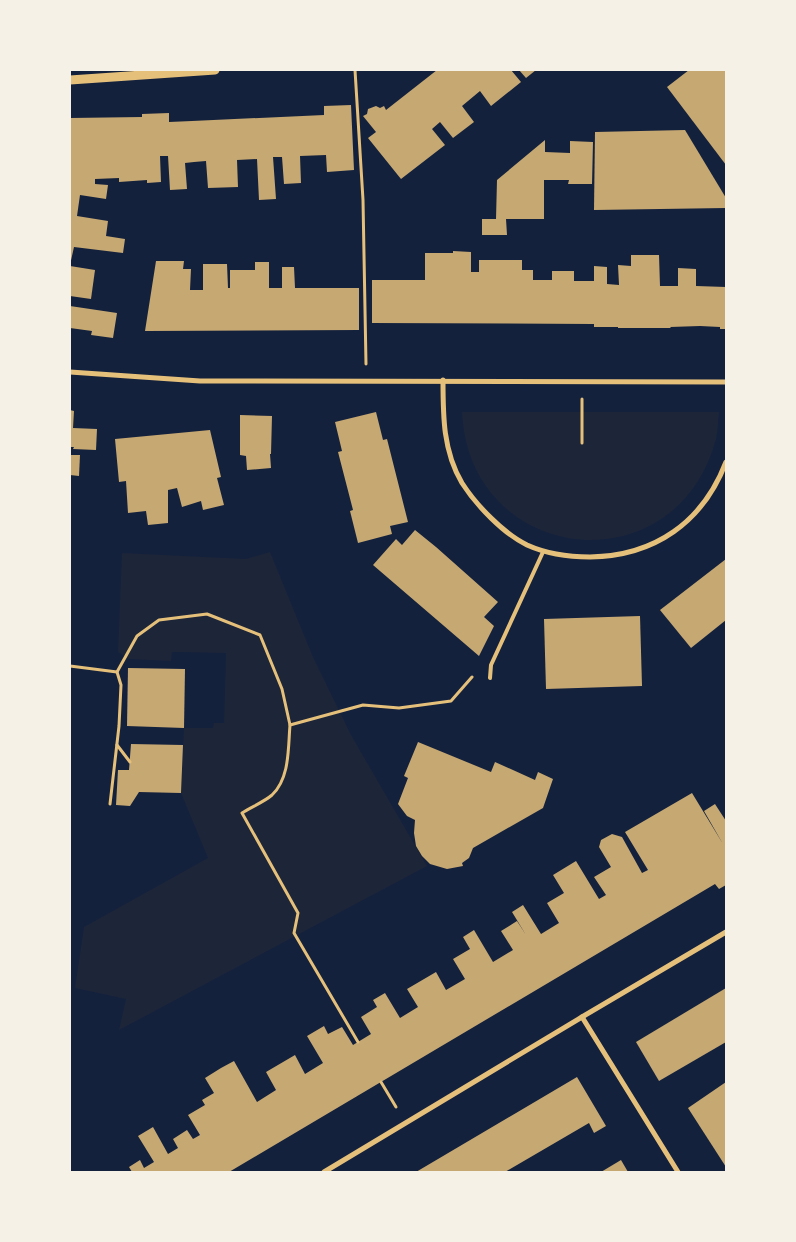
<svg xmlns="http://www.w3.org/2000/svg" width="796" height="1242" font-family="'Roboto Serif',serif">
  <rect width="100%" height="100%" fill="#14213d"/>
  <g fill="#1d2539">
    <path d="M462,412H719C718,421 718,430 716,439C676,589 469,565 462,412Z"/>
    <polygon points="270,552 313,657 351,735 427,866 119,1030 126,999 75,988 84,927 208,858 181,793 184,728 213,728 214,723 224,723 226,653 172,652 171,661 129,659 118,652 122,553 246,559"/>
  </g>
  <g fill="#c6a872">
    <polygon points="437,70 511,70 521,82 491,106 480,91 462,106 474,122 453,138 440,122 432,129 445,145 401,179 368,138 376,132 363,116 367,114 368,109 376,106 380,108 384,106 386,110"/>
    <polygon points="519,70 536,70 526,78"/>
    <polygon points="689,70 726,70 726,165 667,87"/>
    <polygon points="351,105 354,170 327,172 326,155 300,156 301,183 284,184 282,157 273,157 276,199 259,200 257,159 237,160 238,187 208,188 206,161 194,162 185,163 187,189 170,190 168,156 160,156 161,182 147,183 147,180 119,182 119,178 95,179 95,184 108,185 106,199 80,195 77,216 108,221 106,236 125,239 123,253 74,247 70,265 70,118 142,117 142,114 169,113 169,122 192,121 324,115 324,106"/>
    <polygon points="685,130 726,198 726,208 594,210 595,132"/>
    <polygon points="545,140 545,152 570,153 570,141 593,142 592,184 568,184 569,180 544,180 544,219 506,219 507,235 482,235 482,219 496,219 497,180"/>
    <polygon points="453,251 471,252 471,272 479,272 479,260 522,260 522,270 533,270 533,280 552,280 552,271 574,271 574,281 594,281 594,266 607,267 607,284 619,285 618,265 631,266 631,255 659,255 660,286 678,286 678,268 696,269 696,286 726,287 726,329 720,329 720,327 700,326 670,327 671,328 618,328 618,327 594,327 594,324 372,323 372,280 425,280 425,253 453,253"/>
    <polygon points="156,261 184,261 183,269 191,269 190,290 203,290 203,264 227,264 228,288 230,288 230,270 255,270 255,262 269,262 269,288 282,288 282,267 294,267 295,288 359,288 359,330 145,331"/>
    <polygon points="70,266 95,270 91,299 70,296"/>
    <polygon points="70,306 117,313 113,338 91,335 92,331 70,328"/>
    <polygon points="70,410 74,411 73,428 97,429 96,450 73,449 74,447 70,447"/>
    <polygon points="376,412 383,440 387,439 408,522 390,526 392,534 358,543 350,511 353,510 338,452 342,451 335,422"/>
    <polygon points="240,415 272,416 271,454 270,454 271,468 247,470 246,456 240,455"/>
    <polygon points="210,430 221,477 217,478 224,505 203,510 201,501 182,507 177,488 168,490 168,523 148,525 146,511 128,513 126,481 119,482 115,439"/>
    <polygon points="70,455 80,455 79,476 70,475"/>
    <polygon points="415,530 436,547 498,602 484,617 494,626 479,656 373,565 396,539 402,545"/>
    <polygon points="726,559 726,620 691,648 660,610"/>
    <polygon points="640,616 642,686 546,689 544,619"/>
    <polygon points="128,668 185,669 184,728 127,726"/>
    <polygon points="418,742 491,772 495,762 535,780 538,772 553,779 543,808 473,848 469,858 462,863 463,866 447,869 430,864 422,856 416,846 414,833 415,820 407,816 398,804 408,778 404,776"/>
    <polygon points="131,744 183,745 181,793 139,792 130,806 116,805 118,770 129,770"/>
    <polygon points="692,793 723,844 704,811 715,804 726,821 726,885 719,889 715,884 229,1172 132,1172 129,1167 140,1160 144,1168 154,1162 138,1136 153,1127 168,1154 178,1148 173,1139 187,1130 193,1139 200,1135 188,1115 205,1105 202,1100 214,1093 205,1078 221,1068 234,1061 257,1102 276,1090 266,1072 295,1055 305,1074 323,1063 307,1036 324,1026 328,1034 342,1027 353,1045 371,1034 361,1017 377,1007 373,1000 385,993 400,1018 418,1007 407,989 436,972 446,990 465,979 453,959 470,949 463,937 474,930 493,962 513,950 501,931 517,921 526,935 512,912 523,905 541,934 559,923 547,903 564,893 553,875 576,861 599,899 606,895 594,877 611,867 599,847 601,840 612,834 622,837 642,873 648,870 625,832"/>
    <polygon points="726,988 726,1042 659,1081 636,1042"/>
    <polygon points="577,1077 606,1126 594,1133 589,1123 505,1172 416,1172"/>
    <polygon points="726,1082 726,1167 688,1108"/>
    <polygon points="621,1160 628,1172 601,1172"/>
  </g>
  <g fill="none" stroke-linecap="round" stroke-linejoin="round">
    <g stroke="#e5c07b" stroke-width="3">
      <polyline points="355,70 363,200 366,364"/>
      <polyline points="582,443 582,399"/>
      <polyline points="70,666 117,672 137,636 159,620 207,614 260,635 282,689 290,725"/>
      <polyline points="117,745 130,762"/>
      <polyline points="110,804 119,726 121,685 117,672"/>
      <path d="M358,1042L294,933L298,913L242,813C251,807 264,802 272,795C290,778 288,748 290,725L363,705L399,708L451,701L472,677"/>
      <polyline points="381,1082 396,1107"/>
    </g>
    <polyline stroke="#e5c07b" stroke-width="4" points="490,678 491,665 543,552"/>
    <g stroke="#e5c07b" stroke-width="5">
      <polyline points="70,372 200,381 726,382"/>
      <path d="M443,380C443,416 443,451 462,483C476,505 504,534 527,545C547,554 568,557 590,557C655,556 703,522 726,462"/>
      <polyline points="582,1017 678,1172"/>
      <polyline points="324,1172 582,1017 726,932"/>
    </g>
    <polyline stroke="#e5c07b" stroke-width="9" points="70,80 215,70"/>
  </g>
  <rect width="796" height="1242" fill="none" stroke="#f6f1e7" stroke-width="142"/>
</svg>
